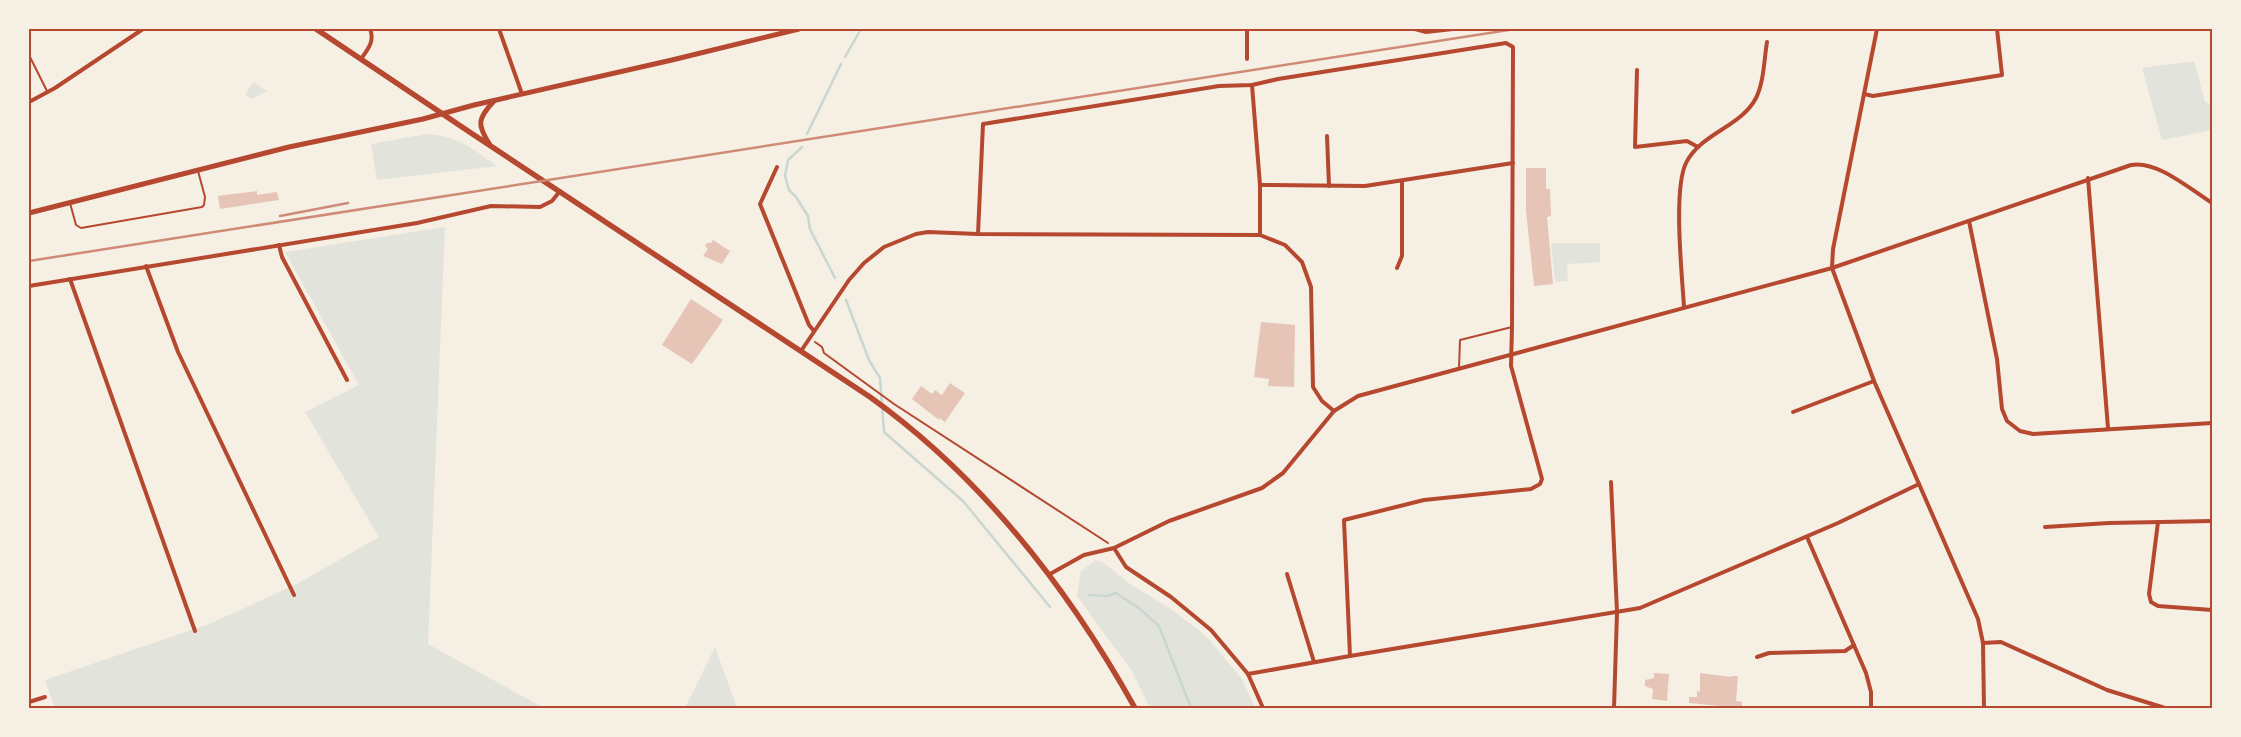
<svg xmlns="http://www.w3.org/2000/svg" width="2241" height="737" font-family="'PT Sans Narrow',sans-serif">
  <rect width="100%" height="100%" fill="#f6efe4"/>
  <g fill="#e2e4dc">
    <polygon points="2194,61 2205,102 2212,105 2212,130 2162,140 2142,68"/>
    <polygon points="253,82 267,91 251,99 245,95"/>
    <path d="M427,134C458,136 473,149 497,166L377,180L371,144Z"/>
    <polygon points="445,227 428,644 544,708 55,708 45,680 209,624 297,584 379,537 305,412 359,385 285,252"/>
    <polygon points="1551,243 1600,243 1600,262 1567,264 1568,281 1555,282"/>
    <polygon points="1096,560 1104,563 1130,584 1168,607 1205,635 1242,679 1255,708 1150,708 1132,671 1077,596 1081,571"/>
    <polygon points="715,647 737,708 685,708"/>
  </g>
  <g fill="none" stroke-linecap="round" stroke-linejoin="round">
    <g stroke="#c9d6d2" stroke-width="2.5">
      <polyline points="845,57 861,29"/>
      <polyline points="807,134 841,64"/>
      <polyline points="802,147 788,160 785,176 789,190 796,197 808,216 810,229 835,278"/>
      <polyline points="846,300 869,360 880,378 884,432 963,501 1050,607"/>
      <polyline points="1089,595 1108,596 1116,593 1140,609 1159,626 1191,708"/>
    </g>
  </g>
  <g fill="#e6c5b7">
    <polygon points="1526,168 1546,168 1546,189 1550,189 1551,216 1547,217 1553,284 1534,286 1526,211"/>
    <polygon points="257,191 257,195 277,192 279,200 220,209 218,196"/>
    <polygon points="713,240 730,251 722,264 703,256 708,249 705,246 707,243 711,243"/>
    <polygon points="691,299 723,320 692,364 662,345"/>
    <polygon points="1261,322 1295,325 1294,387 1268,386 1269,379 1254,377"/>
    <polygon points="950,383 965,393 945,422 939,418 939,420 912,399 921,386 932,394 935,390 942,395"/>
    <polygon points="1654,673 1669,674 1667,701 1652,699 1653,689 1645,686 1645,680 1654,678"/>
    <polygon points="1700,673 1731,677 1731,676 1738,676 1736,701 1742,702 1742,708 1719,708 1720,706 1689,703 1689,697 1697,697 1697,691 1700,692"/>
  </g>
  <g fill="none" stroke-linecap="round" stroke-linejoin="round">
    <polyline stroke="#b5482f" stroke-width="2" points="815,342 822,347 824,353 894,404 1108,543"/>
    <g stroke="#b5482f" stroke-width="2">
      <polyline points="29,55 47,91"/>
      <polyline points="70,203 76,225 81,228 202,207 204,205 205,197 198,171"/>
      <polyline points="1459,368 1460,340 1512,327"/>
    </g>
    <g stroke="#b5482f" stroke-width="4">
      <polyline points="499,29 522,94"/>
      <polyline points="1415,29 1426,32 1453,29"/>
      <polyline points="1877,29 1833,249 1832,268 1874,381 1978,619 1983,643 1984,708"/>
      <path d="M361,59C368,49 375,41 370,29"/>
      <polyline points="1247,59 1247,29"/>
      <polyline points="1637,70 1635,147 1687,141 1698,147"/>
      <polyline points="1252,85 1260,185 1260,235"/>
      <polyline points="1864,94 1873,96 2002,75 1997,29"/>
      <polyline points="29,102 55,88 143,29"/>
      <polyline points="1327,136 1329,186"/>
      <polyline points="777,167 760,204 809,325 814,331"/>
      <polyline points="2088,178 2108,428"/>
      <polyline points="1260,185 1365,186 1513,163"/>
      <polyline points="1969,221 1997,359 2002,409 2007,421 2020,431 2033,434 2212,423"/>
      <polyline points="978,234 983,124 1219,86 1252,85 1278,79 1506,43 1513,47 1512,327 1511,366 1542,479 1540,484 1531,489 1424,500 1344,520 1350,656"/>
      <polyline points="279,245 282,257 347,380"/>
      <polyline points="146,266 178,352 294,595"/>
      <polyline points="1397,268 1402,256 1402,181"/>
      <polyline points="70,279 195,631"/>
      <polyline points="29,286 417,223 491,206 540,207 552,201 560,191"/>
      <path d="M1684,307C1682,274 1673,190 1686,163C1701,133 1741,127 1756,98C1764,82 1764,60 1767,42"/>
      <polyline points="801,351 849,280 864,263 884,247 916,234 928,232 978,234 1260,235 1285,245 1302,262 1311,287 1313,387 1322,401 1334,411"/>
      <polyline points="1793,412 1874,381"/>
      <polyline points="1611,482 1617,612 1614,708"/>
      <polyline points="2158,522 2149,594 2151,602 2158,606 2212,610"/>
      <polyline points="2045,527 2109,523 2212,521"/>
      <polyline points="1807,537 1866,673 1871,692 1871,708"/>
      <polyline points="1114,548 1126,567 1171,597 1211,630 1248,674 1263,708"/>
      <path d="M1050,574L1084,555L1114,548L1169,521L1262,488L1283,473L1334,411L1358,396L1832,268L2131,165C2157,160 2190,189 2212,203"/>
      <polyline points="1287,574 1314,662"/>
      <polyline points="1983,643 2001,642 2107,690 2165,708"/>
      <polyline points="1757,657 1769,653 1845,651 1854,645"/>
      <polyline points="1248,674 1350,656 1640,608 1838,523 1919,484"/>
      <polyline points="29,702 45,697"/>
    </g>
    <g stroke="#b5482f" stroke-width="5">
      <path d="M490,145C477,125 477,119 494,101"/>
      <polyline points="29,213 289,147 423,119 474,105 672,60 799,29"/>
    </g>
    <path stroke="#b5482f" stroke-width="5.5" d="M316,29L471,133L870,397C983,478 1068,588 1135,708"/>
    <g stroke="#cf8b77" stroke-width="2.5">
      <polyline points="280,216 348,203"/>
      <polyline points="29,261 1515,29"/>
    </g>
  </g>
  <rect width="2241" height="737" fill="none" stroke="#f6efe4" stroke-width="60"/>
  <rect x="30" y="30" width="2181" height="677" fill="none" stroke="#b5482f" stroke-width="2"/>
</svg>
